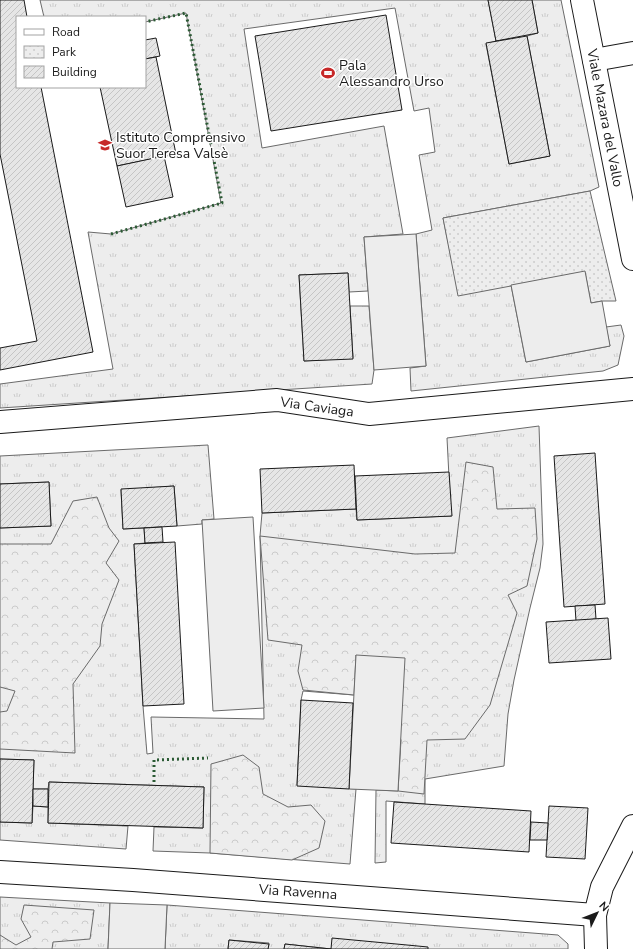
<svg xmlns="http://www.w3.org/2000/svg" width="633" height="949" font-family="'Nunito Sans',sans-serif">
  <defs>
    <pattern id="grass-tufts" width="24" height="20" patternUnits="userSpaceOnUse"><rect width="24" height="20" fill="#ededed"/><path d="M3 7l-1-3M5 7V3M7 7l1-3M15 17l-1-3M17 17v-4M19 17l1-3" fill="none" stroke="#cbcbcb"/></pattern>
    <pattern id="forest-crowns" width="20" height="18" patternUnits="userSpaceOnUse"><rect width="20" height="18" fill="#ededed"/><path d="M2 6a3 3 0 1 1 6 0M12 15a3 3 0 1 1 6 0" fill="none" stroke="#cbcbcb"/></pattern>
    <pattern id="park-dots" width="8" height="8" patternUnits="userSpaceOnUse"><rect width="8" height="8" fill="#ededed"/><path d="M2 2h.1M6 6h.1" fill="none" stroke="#cbcbcb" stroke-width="1.8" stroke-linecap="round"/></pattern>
    <pattern id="building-hatch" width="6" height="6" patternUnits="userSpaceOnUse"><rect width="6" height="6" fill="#e6e6e6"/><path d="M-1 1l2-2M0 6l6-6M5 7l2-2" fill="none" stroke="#c5c5c5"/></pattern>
  </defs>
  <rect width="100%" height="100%" fill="#fff"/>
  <g fill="url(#grass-tufts)" stroke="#6a6a6a">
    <polygon points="40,0 488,0 496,41 486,44 509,164 550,156 527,36 538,33 532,0 561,0 599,187 590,191 443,218 459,295 511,285 526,362 610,346 606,327 621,325 624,336 618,365 603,371 411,391 410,368 426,366 416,234 432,230 419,155 435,152 429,108 414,111 395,8 244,29 262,148 384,126 403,234 364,237 368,291 349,292 348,273 299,275 304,361 353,358 350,306 369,306 374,370 372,384 0,408 0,384 113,369 88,232 111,234 221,203 186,13 145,22 145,17 44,17"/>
    <polygon points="539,426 543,544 540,568 530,608 514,680 508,714 504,766 425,779 425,804 386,801 386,862 375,863 376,790 398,791 401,740 356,657 354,695 303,691 301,700 297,785 356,789 350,864 210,853 153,851 154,827 203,828 204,787 49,782 48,789 33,789 34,760 0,759 0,528 51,526 49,482 0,484 0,456 208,445 214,519 202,520 202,524 177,526 174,486 121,490 123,529 144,528 145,543 134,544 143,706 147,754 153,753 151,717 264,719 260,536 262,513 356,509 357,520 451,516 447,438"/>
    <polygon points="33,806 48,807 48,823 128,826 126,849 0,840 0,822 32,823"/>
    <polygon points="0,897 110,903 108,949 0,949"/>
    <polygon points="167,905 558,935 568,944 568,949 331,949 285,944 284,949 268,949 269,943 229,940 228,949 165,949"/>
  </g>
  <g fill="url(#forest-crowns)" stroke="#6a6a6a">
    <polygon points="466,462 493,467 497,509 535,508 537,539 527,586 508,595 517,613 490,705 465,739 427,740 424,794 398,791 401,740 356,655 354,695 303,690 298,671 302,645 268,640 260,536 415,554 455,553"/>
    <polygon points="97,497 109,528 119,541 106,563 119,580 102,624 100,646 73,684 75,753 0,749 0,712 7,711 15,691 0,687 0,544 51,544 73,501"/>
    <polygon points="243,755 259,767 263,794 288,807 311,805 325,821 319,848 292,860 210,853 211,764"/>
    <polygon points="24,905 94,910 90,939 53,942 52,949 0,949 0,935 16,945 31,937 21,919"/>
  </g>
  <polygon fill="url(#park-dots)" stroke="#6a6a6a" points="590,191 616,301 602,301 591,303 585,272 458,296 443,218"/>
  <g fill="#ededed" stroke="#6a6a6a">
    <polygon points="416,234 426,366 374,370 364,237"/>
    <polygon points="585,271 591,303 602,301 610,346 526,362 511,285"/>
    <polygon points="253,517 264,708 213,711 202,520"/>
    <polygon points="356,655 405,658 398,791 349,789"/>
    <polygon points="110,903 167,905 165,949 108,949"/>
  </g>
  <g fill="url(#building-hatch)" stroke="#1a1a1a">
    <polygon points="0,0 24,0 27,17 17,17 17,87 41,87 93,352 0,370 0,348 37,341 0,154"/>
    <polygon points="488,0 532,0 538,33 496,41"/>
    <polygon points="386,15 402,110 271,131 255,36"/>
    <polygon points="527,36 550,156 509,164 486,43"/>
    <polygon points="156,38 160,56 145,59 145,40"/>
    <polygon points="156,57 176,154 117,166 100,87 145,87 145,59"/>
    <polygon points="164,156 173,197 126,207 117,166"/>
    <polygon points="348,273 353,359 304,361 299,275"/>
    <polygon points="595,453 605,604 564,607 554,456"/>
    <polygon points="354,465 356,509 262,513 260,469"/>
    <polygon points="449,472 452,516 357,520 355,476"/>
    <polygon points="49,482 51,526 0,528 0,484"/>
    <polygon points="174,486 177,526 123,529 121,489"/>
    <polygon points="162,527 163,542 145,543 144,528"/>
    <polygon points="175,542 184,704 143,706 134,544"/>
    <polygon points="595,605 596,619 576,621 575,606"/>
    <polygon points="608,618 611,659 549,663 546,622"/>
    <polygon points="301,700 353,703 349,789 297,786"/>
    <polygon points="0,759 34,760 32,823 0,822"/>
    <polygon points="49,782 204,787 203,828 48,823"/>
    <polygon points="33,789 48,789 48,807 33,806"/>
    <polygon points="394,802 531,811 529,852 391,843"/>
    <polygon points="549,806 588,808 585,859 546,857"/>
    <polygon points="531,822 548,823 547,840 530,840"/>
    <polygon points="332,938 407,945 428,947 428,949 331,949"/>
    <polygon points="229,940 269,944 268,949 228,949"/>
    <polygon points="285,944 331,949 284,949"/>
  </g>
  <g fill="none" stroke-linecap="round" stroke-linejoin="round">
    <g stroke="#1a1a1a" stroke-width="24">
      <g id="street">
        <polyline points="582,0 633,259"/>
        <polyline points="594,60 633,53"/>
        <polyline points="0,422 277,400 369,414 633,389"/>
        <polyline points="0,872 133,880 595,915"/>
        <polyline points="596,949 595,915 602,887 633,826"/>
      </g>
    </g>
    <use href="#street" stroke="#fff" stroke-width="22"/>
    <g stroke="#2b5a34" stroke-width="3" stroke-dasharray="2 3" stroke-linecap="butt">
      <polyline points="111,234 222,203 186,13 145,22"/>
      <polyline points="154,782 154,760 208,758"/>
    </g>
  </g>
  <defs>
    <g id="stadium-bare" transform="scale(1.08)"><path d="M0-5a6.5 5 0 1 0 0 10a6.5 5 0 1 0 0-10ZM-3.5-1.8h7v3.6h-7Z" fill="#c62828" stroke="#fff" stroke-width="2.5" paint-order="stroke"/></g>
    <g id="school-bare" transform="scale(1.08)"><path d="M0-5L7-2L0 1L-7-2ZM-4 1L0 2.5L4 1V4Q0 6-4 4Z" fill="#c62828" stroke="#fff" stroke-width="2.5" paint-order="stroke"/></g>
  </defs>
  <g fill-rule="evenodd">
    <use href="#stadium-bare" x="328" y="73"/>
    <use href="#school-bare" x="105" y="145"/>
  </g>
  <g text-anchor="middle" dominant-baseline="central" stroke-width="3" stroke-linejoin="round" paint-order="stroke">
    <g font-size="14" fill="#1a1a1a" stroke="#fff" text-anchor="start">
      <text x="339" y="65">Pala<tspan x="339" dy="16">Alessandro Urso</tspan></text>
      <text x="116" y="137">Istituto Comprensivo<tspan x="116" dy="16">Suor Teresa Valsè</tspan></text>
    </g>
    <g font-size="14" fill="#1a1a1a" stroke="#fff">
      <text transform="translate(605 118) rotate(79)">Viale Mazara del Vallo</text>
      <text transform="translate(317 407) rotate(8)">Via Caviaga</text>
      <text transform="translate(298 892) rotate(4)">Via Ravenna</text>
    </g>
  </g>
  <rect x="16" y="16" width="130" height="72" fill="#ffffff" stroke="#a3a3a3"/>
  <rect x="24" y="29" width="20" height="6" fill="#ffffff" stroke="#a3a3a3"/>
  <text x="52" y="36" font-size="12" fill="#1a1a1a">Road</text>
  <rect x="24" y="46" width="20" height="12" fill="url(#park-dots)" stroke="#a3a3a3"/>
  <text x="52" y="56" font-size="12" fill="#1a1a1a">Park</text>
  <rect x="24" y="66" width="20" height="12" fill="url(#building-hatch)" stroke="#a3a3a3"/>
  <text x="52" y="76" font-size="12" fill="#1a1a1a">Building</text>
  <g transform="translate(597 913) rotate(47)" stroke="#ffffff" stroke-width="3" paint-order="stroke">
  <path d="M0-3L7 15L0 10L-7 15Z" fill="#1a1a1a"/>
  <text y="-6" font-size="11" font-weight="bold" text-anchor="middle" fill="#1a1a1a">N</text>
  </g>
</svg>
